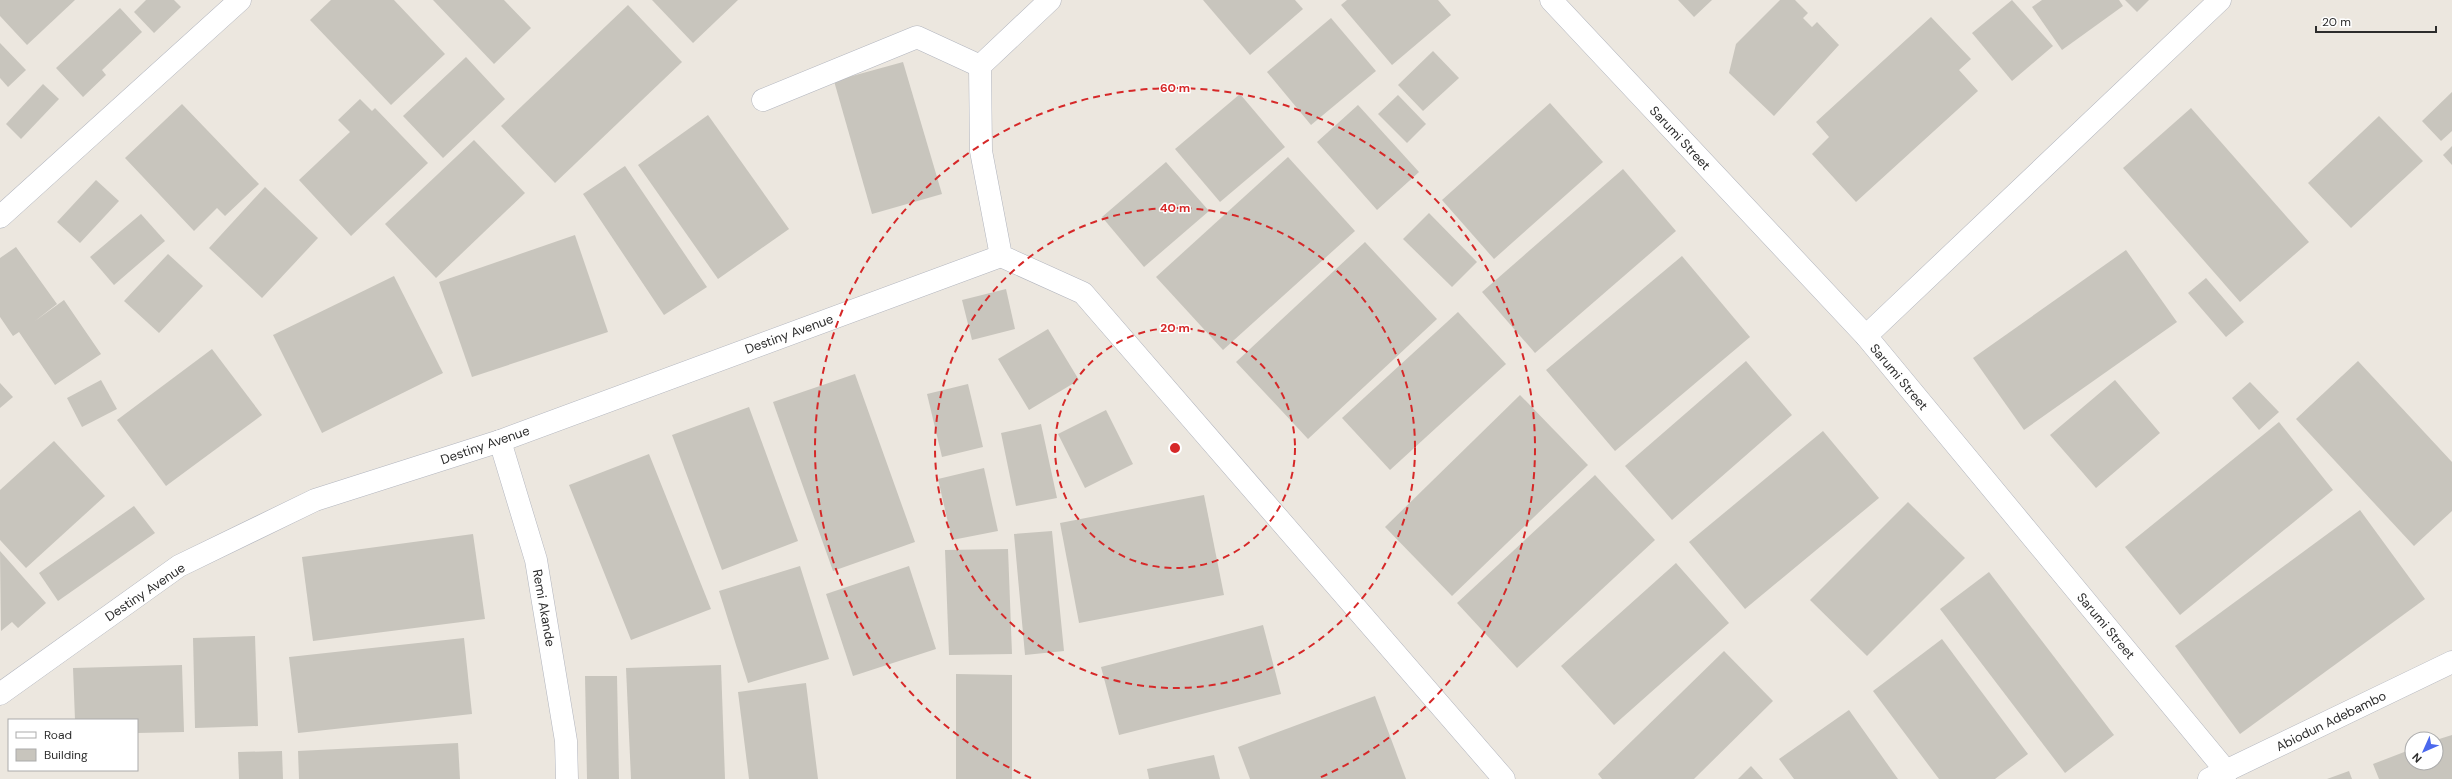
<svg xmlns="http://www.w3.org/2000/svg" width="2452" height="779" font-family="'DM Sans',sans-serif">
  <rect width="100%" height="100%" fill="#ece7df"/>
  <g fill="#c8c5bd">
    <polygon points="0,0 75,0 27,45 0,16"/>
    <polygon points="146,0 174,0 181,7 154,33 134,12"/>
    <polygon points="331,0 394,0 445,54 391,105 310,20"/>
    <polygon points="433,0 504,0 531,28 494,64"/>
    <polygon points="652,0 738,0 693,43"/>
    <polygon points="1203,0 1295,0 1303,9 1250,55"/>
    <polygon points="1347,0 1438,0 1451,15 1392,65 1341,5"/>
    <polygon points="1678,0 1712,0 1694,17"/>
    <polygon points="1780,0 1795,0 1808,13 1803,18 1812,27 1817,22 1839,45 1774,116 1729,73 1736,44"/>
    <polygon points="2012,0 2053,46 2012,81 1972,33"/>
    <polygon points="2042,0 2119,0 2123,6 2062,50 2032,7"/>
    <polygon points="2125,0 2149,0 2137,12"/>
    <polygon points="628,5 682,62 555,183 501,126"/>
    <polygon points="120,8 142,32 102,70 106,75 83,97 56,68"/>
    <polygon points="1931,17 1971,59 1959,70 1978,91 1856,202 1812,154 1829,137 1816,122"/>
    <polygon points="1331,18 1376,71 1311,125 1267,72"/>
    <polygon points="0,43 26,70 8,87 0,78"/>
    <polygon points="1433,51 1459,78 1423,111 1398,85"/>
    <polygon points="466,57 505,99 443,158 403,116"/>
    <polygon points="903,62 942,194 872,214 834,81"/>
    <polygon points="43,84 59,99 21,139 6,124"/>
    <polygon points="2452,92 2452,131 2441,141 2422,121"/>
    <polygon points="1240,94 1285,147 1220,202 1175,149"/>
    <polygon points="1398,95 1426,124 1407,143 1378,114"/>
    <polygon points="360,99 372,111 375,108 428,163 351,236 299,180 350,132 338,120"/>
    <polygon points="1550,103 1603,162 1494,259 1442,200"/>
    <polygon points="182,104 259,184 225,216 217,208 194,231 125,158"/>
    <polygon points="1358,105 1419,172 1377,210 1317,142"/>
    <polygon points="2191,108 2309,242 2240,302 2123,168"/>
    <polygon points="708,115 789,229 718,279 638,165"/>
    <polygon points="2379,116 2423,161 2351,228 2308,183"/>
    <polygon points="474,140 525,193 436,278 385,224"/>
    <polygon points="2452,146 2452,165 2443,155"/>
    <polygon points="1288,157 1355,231 1223,350 1156,277"/>
    <polygon points="1166,162 1209,211 1144,267 1102,217"/>
    <polygon points="625,166 707,287 664,315 583,194"/>
    <polygon points="1623,169 1676,231 1535,353 1482,292"/>
    <polygon points="96,180 119,201 80,243 57,222"/>
    <polygon points="265,187 318,238 262,298 209,248"/>
    <polygon points="1429,213 1477,262 1452,287 1403,239"/>
    <polygon points="141,214 165,241 114,285 90,257"/>
    <polygon points="575,235 608,332 472,377 439,282"/>
    <polygon points="1365,242 1437,319 1308,439 1236,362"/>
    <polygon points="16,247 57,304 35,321 64,300 101,354 55,385 19,332 13,336 0,317 0,258"/>
    <polygon points="2126,250 2177,322 2024,430 1973,358"/>
    <polygon points="168,254 203,286 159,333 124,301"/>
    <polygon points="1682,256 1750,337 1615,451 1546,370"/>
    <polygon points="394,276 443,373 322,433 273,335"/>
    <polygon points="2206,278 2244,322 2226,337 2188,293"/>
    <polygon points="1006,289 1015,329 972,340 962,300"/>
    <polygon points="1458,312 1506,364 1390,470 1342,418"/>
    <polygon points="1048,329 1079,380 1029,410 998,359"/>
    <polygon points="212,349 262,415 166,486 117,420"/>
    <polygon points="1746,361 1792,415 1672,520 1625,466"/>
    <polygon points="2358,361 2452,462 2452,511 2414,546 2296,419"/>
    <polygon points="855,374 915,542 833,571 773,402"/>
    <polygon points="101,380 117,409 82,427 67,398"/>
    <polygon points="2115,380 2160,433 2096,488 2050,435"/>
    <polygon points="2250,382 2279,412 2259,430 2232,398"/>
    <polygon points="0,383 13,397 0,408"/>
    <polygon points="968,384 983,447 942,457 927,394"/>
    <polygon points="1520,395 1588,465 1452,596 1385,527"/>
    <polygon points="749,407 798,541 722,570 672,435"/>
    <polygon points="1106,410 1133,464 1085,488 1058,434"/>
    <polygon points="2279,422 2333,490 2180,615 2125,547"/>
    <polygon points="1041,424 1057,498 1016,506 1001,433"/>
    <polygon points="1823,431 1879,498 1745,609 1689,542"/>
    <polygon points="54,441 105,496 26,568 0,540 0,490"/>
    <polygon points="649,454 711,609 631,640 569,485"/>
    <polygon points="984,468 998,531 952,540 938,479"/>
    <polygon points="1595,475 1655,540 1517,668 1457,603"/>
    <polygon points="1204,495 1224,595 1079,623 1060,523"/>
    <polygon points="1908,502 1965,558 1867,656 1810,600"/>
    <polygon points="134,506 155,533 58,601 39,573"/>
    <polygon points="2360,510 2425,599 2240,734 2175,646"/>
    <polygon points="1052,531 1064,651 1025,655 1014,534"/>
    <polygon points="473,534 485,619 313,641 302,557"/>
    <polygon points="1008,549 1012,654 949,655 945,550"/>
    <polygon points="0,551 46,603 18,628 12,622 1,631"/>
    <polygon points="1676,563 1729,623 1614,725 1561,666"/>
    <polygon points="800,566 829,659 748,683 719,591"/>
    <polygon points="909,566 936,649 853,676 826,594"/>
    <polygon points="1989,572 2114,735 2065,773 1940,609"/>
    <polygon points="1263,625 1281,694 1119,735 1101,667"/>
    <polygon points="255,636 258,726 195,728 193,638"/>
    <polygon points="464,638 472,714 298,733 289,657"/>
    <polygon points="1942,639 2028,754 1995,779 1939,779 1873,691"/>
    <polygon points="1724,651 1773,701 1694,779 1602,779 1598,774"/>
    <polygon points="182,665 184,732 137,733 137,720 75,720 73,668"/>
    <polygon points="721,665 725,779 631,779 626,668"/>
    <polygon points="956,674 1012,675 1012,779 956,779"/>
    <polygon points="585,676 617,676 619,779 587,779"/>
    <polygon points="806,683 818,779 749,779 738,692"/>
    <polygon points="1375,696 1406,779 1250,779 1238,747"/>
    <polygon points="1849,710 1898,779 1794,779 1779,759"/>
    <polygon points="2452,735 2452,779 2379,779 2373,764 2412,749 2412,763 2436,763 2436,740"/>
    <polygon points="458,743 460,779 299,779 298,751"/>
    <polygon points="282,751 283,779 239,779 238,752"/>
    <polygon points="1214,755 1220,779 1149,779 1147,769"/>
    <polygon points="1751,766 1763,779 1738,779"/>
    <polygon points="2349,771 2352,779 2327,779"/>
  </g>
  <g fill="none" stroke-linecap="round" stroke-linejoin="round">
    <g stroke="#b2b5be" stroke-width="23">
      <polyline id="lane" points="763,100 917,37 980,66"/>
    </g>
    <g stroke="#b2b5be" stroke-width="23">
      <g id="street">
        <polyline points="1050,0 980,66 981,151 1001,256 1083,293 1504,779"/>
        <polyline points="1551,0 1866,336 2227,772"/>
        <polyline points="0,217 240,0"/>
        <polyline points="1866,336 2220,0"/>
        <polyline points="500,441 536,560 566,741 567,779"/>
        <polyline points="0,694 179,566 315,500 500,441 1001,256"/>
        <polyline points="2209,779 2452,662"/>
      </g>
    </g>
    <use href="#lane" stroke="#fff" stroke-width="22"/>
    <use href="#street" stroke="#fff" stroke-width="22"/>
  </g>
  <g fill="none" stroke="#d62828" stroke-width="2" stroke-dasharray="7 5">
    <circle cx="1175" cy="448" r="120"/>
    <circle cx="1175" cy="448" r="240"/>
    <path d="M1031 778A360 360 0 1 1 1319 778"/>
  </g>
  <g text-anchor="middle" dominant-baseline="central" stroke-width="3" stroke-linejoin="round" paint-order="stroke">
    <g font-size="13" fill="#2c2c2c" stroke="#fff">
      <text transform="translate(1680 138) rotate(47)">Sarumi Street</text>
      <text transform="translate(789 334) rotate(-20)">Destiny Avenue</text>
      <text transform="translate(1899 377) rotate(50)">Sarumi Street</text>
      <text transform="translate(485 445) rotate(-19)">Destiny Avenue</text>
      <text transform="translate(145 592) rotate(-34)">Destiny Avenue</text>
      <text transform="translate(544 608) rotate(80)">Remi Akande</text>
      <text transform="translate(2106 626) rotate(50)">Sarumi Street</text>
      <text transform="translate(2331 721) rotate(-26)">Abiodun Adebambo</text>
    </g>
  </g>
  <circle cx="1175" cy="448" r="6" fill="#d62828" stroke="#fff" stroke-width="2"/>
  <g font-size="12" text-anchor="middle" font-weight="bold" fill="#d62828" stroke="#fff" stroke-width="3" stroke-linejoin="round" paint-order="stroke">
    <text x="1175" y="92">60 m</text>
    <text x="1175" y="212">40 m</text>
    <text x="1175" y="332">20 m</text>
  </g>
  <rect x="8" y="719" width="130" height="52" fill="#ffffff" stroke="#ababab"/>
  <rect x="16" y="732" width="20" height="6" fill="#ffffff" stroke="#ababab"/>
  <text x="44" y="739" font-size="12" fill="#2c2c2c">Road</text>
  <rect x="16" y="749" width="20" height="12" fill="#c8c5bd" stroke="#ababab"/>
  <text x="44" y="759" font-size="12" fill="#2c2c2c">Building</text>
  <g transform="translate(2424 751) rotate(225)"><circle r="19" fill="#ffffff" stroke="#ababab"/>
  <path d="M0-3L7 15L0 10L-7 15Z" fill="#4b68ed"/>
  <text y="-6" font-size="11" font-weight="bold" text-anchor="middle" fill="#2c2c2c">N</text>
  </g>
  <path d="M2316 26v6h120v-6" fill="none" stroke="#2c2c2c" stroke-width="2"/>
  <text x="2322" y="26" font-size="12" fill="#2c2c2c" stroke="#ffffff" stroke-width="3" paint-order="stroke">20 m</text>
</svg>
